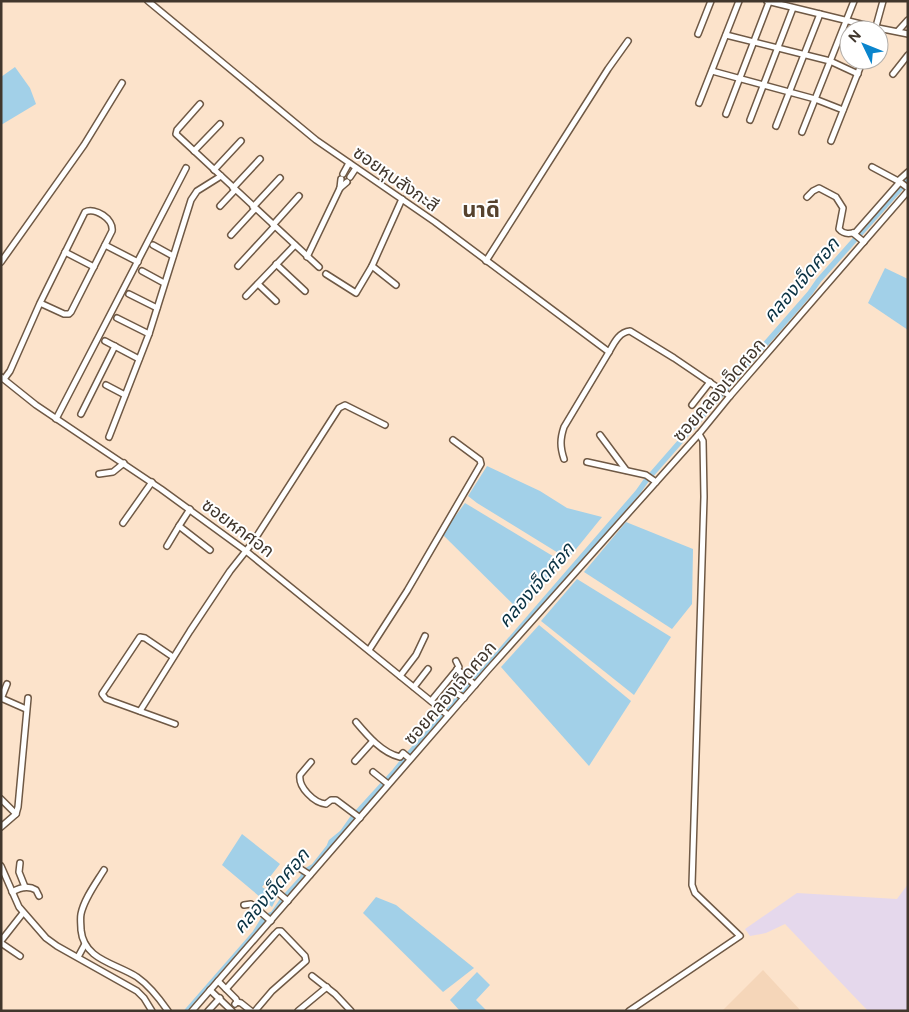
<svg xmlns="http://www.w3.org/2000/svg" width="909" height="1012" font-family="Figtree,'Noto Sans Thai',sans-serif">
  <rect width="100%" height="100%" fill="#fce3cb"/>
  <polygon fill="#f5d6b9" points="763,970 801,1011 722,1011"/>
  <polygon fill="#e5d8ec" points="908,884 908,1011 868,1011 785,924 766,933 750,936 745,929 797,893 897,899"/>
  <g fill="#a2d0e8">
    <polygon points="15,67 30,88 36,104 1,125 1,77"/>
    <polygon points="885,268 908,279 908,330 868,303"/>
    <polygon points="487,466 540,491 567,508 602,517 568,559 477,503 468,496"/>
    <polygon points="465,503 561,561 521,612 442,534"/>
    <polygon points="626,522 693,549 692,604 672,629 584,572"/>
    <polygon points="577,579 671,637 634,695 541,621"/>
    <polygon points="539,625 631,701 589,766 501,667"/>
    <polygon points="242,834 280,864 262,887 277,897 272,907 222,865"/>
    <polygon points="376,897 396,905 474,968 443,992 363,913"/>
    <polygon points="477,972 490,985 476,1000 487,1011 460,1011 450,1000"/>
  </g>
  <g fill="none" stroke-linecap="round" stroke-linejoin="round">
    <polyline stroke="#a2d0e8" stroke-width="5.5" points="187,1011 255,933 265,917 273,914 284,898 303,877 304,872 314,866 329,847 331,842 342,833 354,816 395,771 407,756 455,703 459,694 485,669 638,492 645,482 810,293 819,280 908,180"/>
    <g stroke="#6f5945" stroke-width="8">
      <g id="minor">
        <path d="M148,1L316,140L435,222L609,352C614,343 619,332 630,331L674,358L730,396"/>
        <polyline points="767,1 873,27 908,34"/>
        <polyline points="875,30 883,1"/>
        <polyline points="898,31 908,20"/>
        <polyline points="698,34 711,1"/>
        <polyline points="726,35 830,61 858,74"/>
        <polyline points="712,71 815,99 843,110"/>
        <polyline points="893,74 908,55"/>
        <polyline points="699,103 739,1"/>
        <polyline points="200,104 177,130 176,134 319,267"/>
        <polyline points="726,114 769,2"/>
        <polyline points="750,120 793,8"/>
        <polyline points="776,126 820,14"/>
        <polyline points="802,132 854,1"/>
        <polyline points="831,141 863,60"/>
        <polyline points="194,151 220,124"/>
        <polyline points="872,167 900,182"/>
        <polyline points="214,170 241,141"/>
        <polyline points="343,174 349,163"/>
        <polyline points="350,177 356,168"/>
        <polyline points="898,181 908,172"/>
        <polyline points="233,188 260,159"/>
        <polyline points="340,188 347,182"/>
        <path d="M807,197L813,191L819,188L836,197L843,208L839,229C844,235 850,234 856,232L900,182L908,188"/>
        <polyline points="220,206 235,190"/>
        <polyline points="253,207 280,178"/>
        <polyline points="273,225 299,196"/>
        <polyline points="853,233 864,242"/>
        <polyline points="231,235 255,209"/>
        <polyline points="105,245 138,262"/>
        <polyline points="153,245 173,256"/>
        <polyline points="65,252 94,267"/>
        <polyline points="307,257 340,188 341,179"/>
        <polyline points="486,261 608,69 628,41"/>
        <polyline points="1,262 84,145 122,83"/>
        <polyline points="276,264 305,291"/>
        <polyline points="238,266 274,227"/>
        <polyline points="372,266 396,285"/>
        <polyline points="142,271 164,283"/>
        <polyline points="326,274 356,293 372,266 402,199"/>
        <polyline points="258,284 276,301"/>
        <polyline points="129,294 157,308"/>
        <polyline points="246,296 295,245"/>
        <polyline points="117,318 149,334"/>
        <polyline points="105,341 139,359"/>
        <polyline points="1,377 36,405 161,489 246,551 448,715"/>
        <path d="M4,379L10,371L40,303L85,212C95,207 114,219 112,231L71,312L69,314H64L40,303"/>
        <polyline points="106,385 125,395"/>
        <polyline points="692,405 710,382"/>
        <polyline points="81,414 115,346"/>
        <polyline points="56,419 186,168"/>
        <polyline points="600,435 626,470"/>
        <polyline points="109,437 149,334 191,200 197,191 221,176"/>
        <path d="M564,459C560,447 560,439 564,427L609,352"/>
        <polyline points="587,462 646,475 656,482"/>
        <polyline points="99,474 113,472 124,463"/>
        <polyline points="190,509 179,526 210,550"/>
        <polyline points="123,523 152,482"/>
        <polyline points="167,546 179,526"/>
        <polyline points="369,650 407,591 481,464 480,460 453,440"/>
        <polyline points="173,657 145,638 140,637 102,694 106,699 175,724"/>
        <polyline points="457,669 475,685"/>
        <polyline points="400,676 416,655 425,636"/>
        <polyline points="414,687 428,669"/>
        <polyline points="453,693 458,694 464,698"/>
        <polyline points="1,698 26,709"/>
        <polyline points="1,699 7,684"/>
        <polyline points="431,701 459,667 456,661"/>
        <polyline points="140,711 190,631 230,571 253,542 339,408 345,405 385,425"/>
        <path d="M356,722C367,735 382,753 400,757L403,753L410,759"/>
        <polyline points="355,761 373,741"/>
        <path d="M311,762L300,775C298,787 314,803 326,804L331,800H336L360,818"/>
        <polyline points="373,772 388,784"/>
        <polyline points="1,799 16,814"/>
        <polyline points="1,827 16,814 18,807 28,698"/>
        <polyline points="20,863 19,872 25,887"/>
        <polyline points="293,864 310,875"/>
        <polyline points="1,866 19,907 46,938 57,946 137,991 144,998 152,1011"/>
        <path d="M104,870C96,883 84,899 81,914C80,919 81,925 81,930C84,960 115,963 137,977C150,986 159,998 168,1011"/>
        <polyline points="275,890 288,901"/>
        <path d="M12,892C19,888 28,885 36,890L39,896"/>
        <polyline points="244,905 251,904 271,921"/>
        <polyline points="1,941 23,913"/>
        <polyline points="1,943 20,956"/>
        <polyline points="78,957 85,944"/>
        <polyline points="312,976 335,994 351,1011"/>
        <polyline points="218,981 236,999 237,1002"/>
        <polyline points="226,989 275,934 278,931 281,931 305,956 306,961 272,991 255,1011"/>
        <polyline points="210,990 232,1011"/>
        <polyline points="235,1004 237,1002 241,1003 251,1011"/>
        <polyline points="192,1011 488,670 699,434 730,396 908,191"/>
        <polyline points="208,1011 220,998"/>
        <polyline points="298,1011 327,987"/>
        <polyline points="629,1011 740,936 695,893 692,885 704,497 703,441 699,434"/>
      </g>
    </g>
    <use href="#minor" stroke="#fff" stroke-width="5"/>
  </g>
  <g text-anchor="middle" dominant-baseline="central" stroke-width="4" stroke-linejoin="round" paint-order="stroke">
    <g font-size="18" fill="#41372d" stroke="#fff">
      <text transform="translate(396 179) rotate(35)">ซอยหุบสังกะสี</text>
      <text transform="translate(719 390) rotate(-49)">ซอยคลองเจ็ดศอก</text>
      <text transform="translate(238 528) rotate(37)">ซอยหกศอก</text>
      <text transform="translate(450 693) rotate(-49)">ซอยคลองเจ็ดศอก</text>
    </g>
    <g font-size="19" font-style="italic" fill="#0a3243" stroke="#fff">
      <text transform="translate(801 280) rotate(-49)">คลองเจ็ดศอก</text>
      <text transform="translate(536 585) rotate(-49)">คลองเจ็ดศอก</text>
      <text transform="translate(271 891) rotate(-49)">คลองเจ็ดศอก</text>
    </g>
    <g font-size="22" font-weight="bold" fill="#56422e" stroke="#fff">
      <text x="481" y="209">นาดี</text>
    </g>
  </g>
  <rect width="909" height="1012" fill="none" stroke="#41372d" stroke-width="5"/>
  <g transform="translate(864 45) rotate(313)"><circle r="24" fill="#ffffff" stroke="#b3afab"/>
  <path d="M0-4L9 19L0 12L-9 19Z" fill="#0a85cd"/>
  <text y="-8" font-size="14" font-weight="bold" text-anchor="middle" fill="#41372d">N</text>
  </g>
</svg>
